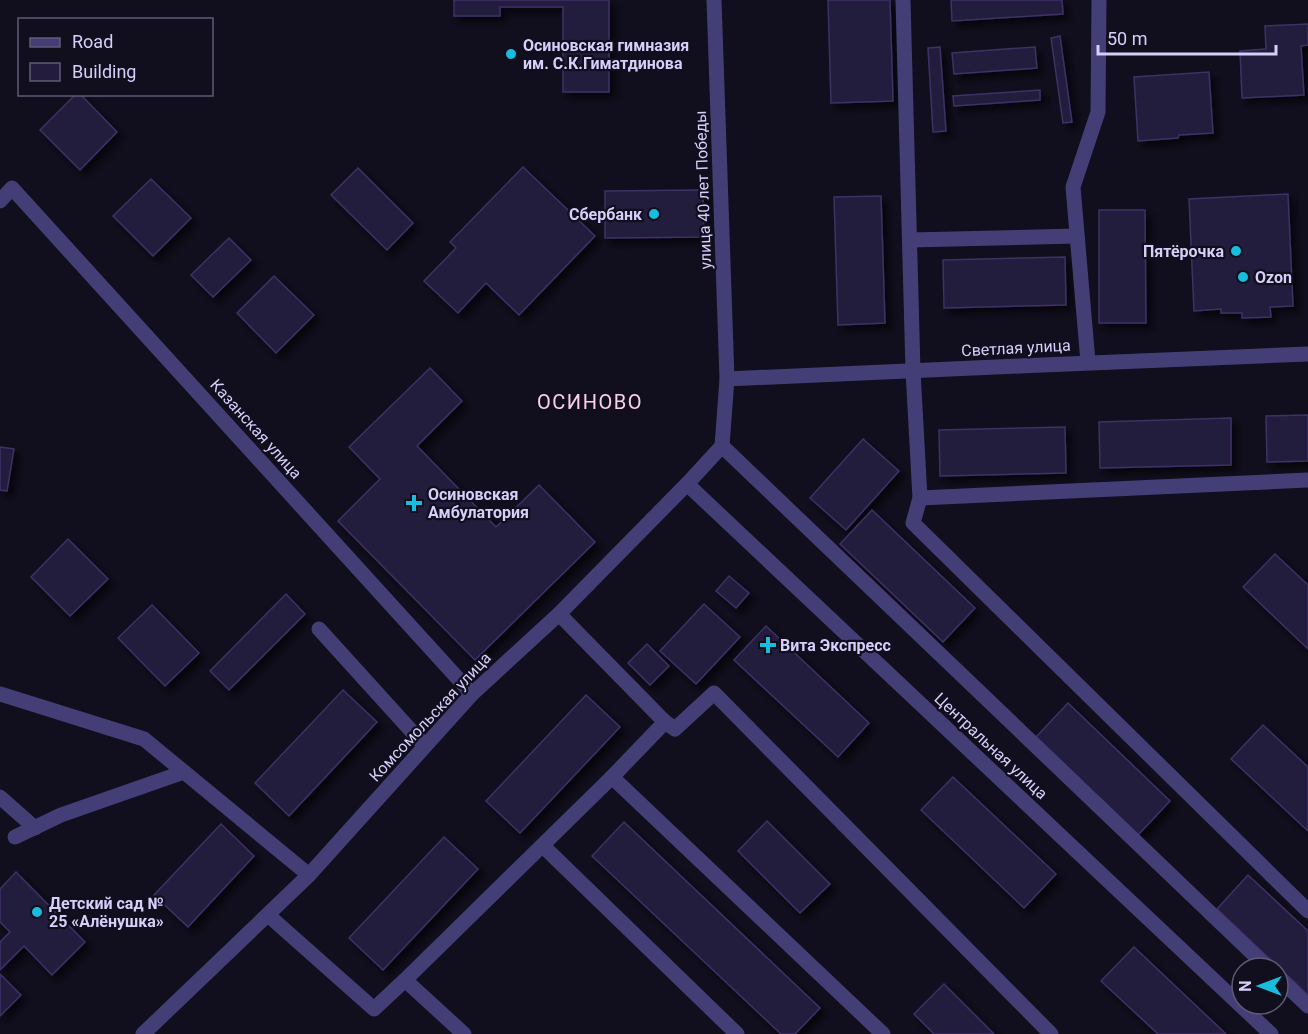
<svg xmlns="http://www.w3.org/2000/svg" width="1308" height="1034" font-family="Roboto,sans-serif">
  <defs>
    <filter id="shadow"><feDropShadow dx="5.5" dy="5.5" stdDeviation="3" flood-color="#0009"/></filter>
  </defs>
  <rect width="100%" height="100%" fill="#110e1d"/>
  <g fill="#241c3c" stroke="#3e3165" stroke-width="1.5" filter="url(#shadow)">
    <polygon points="454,0 609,0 609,92 563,92 563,7 500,7 500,16 454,16"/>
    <polygon points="828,0 890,0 893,101 831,103"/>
    <polygon points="951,0 1062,0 1063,14 952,21"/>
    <polygon points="1308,24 1308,45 1301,46 1304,95 1242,98 1240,51 1266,49 1265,26"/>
    <polygon points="1060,36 1072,122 1063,123 1051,38"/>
    <polygon points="940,47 946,131 933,132 928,48"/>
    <polygon points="1035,47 1037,68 954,74 952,53"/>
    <polygon points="1209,72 1213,133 1179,135 1178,138 1138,141 1134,77"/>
    <polygon points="1040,90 1040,100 954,106 953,96"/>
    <polygon points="76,94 80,94 117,132 80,170 40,130"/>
    <polygon points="523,167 595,236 519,315 486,283 458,313 424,281 456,248 450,242"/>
    <polygon points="358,168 413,223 387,250 331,195"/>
    <polygon points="151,179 191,218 153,256 113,216"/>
    <polygon points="703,190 704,237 605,238 605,191"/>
    <polygon points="1288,194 1293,306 1270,307 1271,317 1242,318 1242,313 1221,313 1221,309 1194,311 1189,199"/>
    <polygon points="881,196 885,323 838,325 834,197"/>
    <polygon points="1099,210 1145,210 1146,323 1099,323"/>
    <polygon points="229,238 251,260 213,297 191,275"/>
    <polygon points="1065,257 1066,305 944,308 943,260"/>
    <polygon points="274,276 314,315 276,353 237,313"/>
    <polygon points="430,368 462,401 417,446 496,527 539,485 595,542 475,660 338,521 380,479 349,447"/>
    <polygon points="1308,415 1308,461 1267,462 1266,416"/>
    <polygon points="1231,418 1231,465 1100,468 1099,422"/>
    <polygon points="1065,427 1066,473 940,476 939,430"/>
    <polygon points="863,439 899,471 846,530 810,498"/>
    <polygon points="0,447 14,449 7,491 0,490"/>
    <polygon points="872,510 975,608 943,642 840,544"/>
    <polygon points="68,539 108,579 70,616 31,577"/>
    <polygon points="1275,554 1308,585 1308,649 1243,587"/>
    <polygon points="729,576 749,593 736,608 716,591"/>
    <polygon points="286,594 305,614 229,690 210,671"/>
    <polygon points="704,604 740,637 696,684 660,651"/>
    <polygon points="152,605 199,653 165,686 118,638"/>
    <polygon points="766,626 869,723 838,757 734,660"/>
    <polygon points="647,644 669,666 650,685 628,663"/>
    <polygon points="343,690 377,722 289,816 255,783"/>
    <polygon points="586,695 620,727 520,833 486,801"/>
    <polygon points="1068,703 1170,801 1138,835 1036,737"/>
    <polygon points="1263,725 1308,767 1308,831 1231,759"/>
    <polygon points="953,777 1056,874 1024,908 921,810"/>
    <polygon points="767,821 830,884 800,913 738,851"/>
    <polygon points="624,822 820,1008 795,1034 781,1034 592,856"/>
    <polygon points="221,824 254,856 188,927 154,895"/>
    <polygon points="444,837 478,869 383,970 349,938"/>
    <polygon points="16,872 85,942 52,975 24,946 0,970 0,942 10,932 0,922 0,889"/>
    <polygon points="1248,875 1308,931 1308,995 1217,909"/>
    <polygon points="1134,947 1226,1034 1158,1034 1101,981"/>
    <polygon points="0,974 21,995 0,1016"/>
    <polygon points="944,984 994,1034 934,1034 914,1014"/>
  </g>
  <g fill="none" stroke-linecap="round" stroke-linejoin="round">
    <g stroke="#443e77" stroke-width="15">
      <polyline points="903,0 913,371 920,498 1308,480"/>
      <polyline points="0,201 12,188 472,694"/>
      <polyline points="910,240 1077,236"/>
      <polyline points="1088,362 1073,187 1098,112 1099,0"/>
      <path d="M727,379C921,371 1114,361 1308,354"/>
      <polyline points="722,446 1268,968"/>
      <polyline points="687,484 1271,1034"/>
      <polyline points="920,498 913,523 1308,911"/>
      <polyline points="319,629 425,746"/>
      <polyline points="0,694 144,739 309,875"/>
      <polyline points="665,722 675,729 714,693 1051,1034"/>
      <polyline points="612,777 883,1034"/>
      <polyline points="0,797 35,828"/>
      <polyline points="15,837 61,815 184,772"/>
      <polyline points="543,846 737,1034"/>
      <polyline points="268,915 374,1009 405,980 612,777 665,722 559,614"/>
      <polyline points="1278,977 1308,1006"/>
      <polyline points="405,980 464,1034"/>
      <polyline points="143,1034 309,875 472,694 559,614 687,484 722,446 727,379 714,0"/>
    </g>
  </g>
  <g fill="#18bddd" stroke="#110e1d" stroke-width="2">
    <circle cx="511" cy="54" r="6"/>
    <circle cx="654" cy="214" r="6"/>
    <circle cx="1236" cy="251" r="6"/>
    <circle cx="1243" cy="277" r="6"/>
    <path d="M411 494h6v6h6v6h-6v6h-6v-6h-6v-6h6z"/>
    <path d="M765 636h6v6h6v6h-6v6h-6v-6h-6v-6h6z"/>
    <circle cx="37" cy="912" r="6"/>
  </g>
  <g text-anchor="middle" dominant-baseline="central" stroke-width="4.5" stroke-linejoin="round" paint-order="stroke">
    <g font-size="16" font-weight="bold" fill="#d6cffa" stroke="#110e1d" text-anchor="start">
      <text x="523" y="45">Осиновская гимназия<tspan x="523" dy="18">им. С.К.Гиматдинова</tspan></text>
      <text x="642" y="214" text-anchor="end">Сбербанк</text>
      <text x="1224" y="251" text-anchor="end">Пятёрочка</text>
      <text x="1255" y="277">Ozon</text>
      <text x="428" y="494">Осиновская<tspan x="428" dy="18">Амбулатория</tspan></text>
      <text x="780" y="645">Вита Экспресс</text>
      <text x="49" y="903">Детский сад №<tspan x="49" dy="18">25 «Алёнушка»</tspan></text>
    </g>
    <g font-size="16" fill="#d6cffa" stroke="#110e1d">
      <text transform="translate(703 190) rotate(-92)">улица 40 лет Победы</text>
      <text transform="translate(1016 348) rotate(-3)">Светлая улица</text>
      <text transform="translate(256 429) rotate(48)">Казанская улица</text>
      <text transform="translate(430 717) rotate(-47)">Комсомольская улица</text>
      <text transform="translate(991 746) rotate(43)">Центральная улица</text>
    </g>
    <g font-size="20" letter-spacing="1.5" fill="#fad1e8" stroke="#110e1d">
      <text x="590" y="402">ОСИНОВО</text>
    </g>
  </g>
  <rect x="18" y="18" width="195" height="78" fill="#110e1d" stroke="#605b75" stroke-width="1.5"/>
  <rect x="30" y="38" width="30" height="9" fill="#443e77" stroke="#605b75" stroke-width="1.5"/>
  <text x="72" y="48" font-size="18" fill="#d6cffa">Road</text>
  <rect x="30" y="63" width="30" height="18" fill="#241c3c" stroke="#605b75" stroke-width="1.5"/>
  <text x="72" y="78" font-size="18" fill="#d6cffa">Building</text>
  <g transform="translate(1260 986) rotate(270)"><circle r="28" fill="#110e1d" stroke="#605b75" stroke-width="1.5"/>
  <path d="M0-4.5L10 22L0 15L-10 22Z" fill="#18bddd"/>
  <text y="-9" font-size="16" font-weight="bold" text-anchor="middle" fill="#d6cffa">N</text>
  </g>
  <path d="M1098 45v9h178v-9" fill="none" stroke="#d6cffa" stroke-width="3"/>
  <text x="1107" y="45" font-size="18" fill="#d6cffa" stroke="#110e1d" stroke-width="4.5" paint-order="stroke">50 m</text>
</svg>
